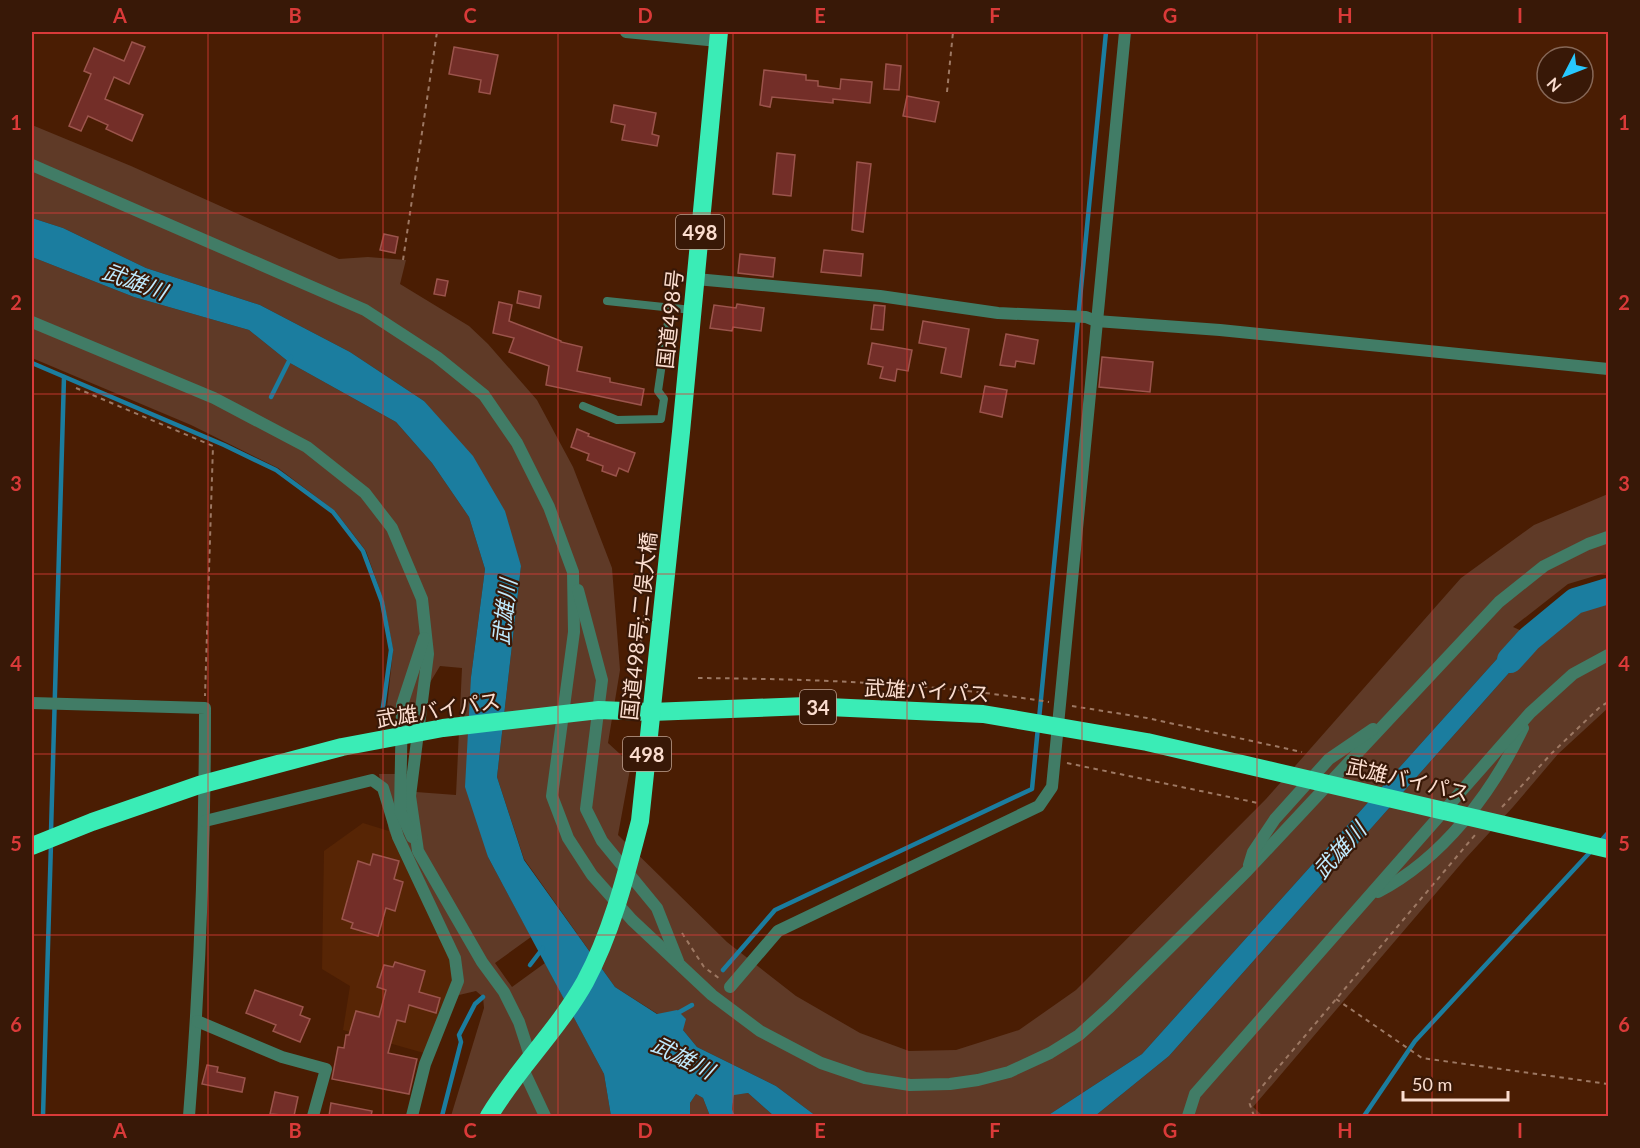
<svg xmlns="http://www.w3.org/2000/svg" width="1640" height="1148" font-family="Lato,'Noto Sans JP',sans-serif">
  <rect width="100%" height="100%" fill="#4a1d03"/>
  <polygon fill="#572505" points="363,823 389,831 449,958 459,995 431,1055 343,1030 350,986 322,969 324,851"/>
  <g fill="#5f3a27">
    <polygon points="32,125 131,166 339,259 368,257 406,260 400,284 469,326 488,344 537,400 573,467 612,568 620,670 608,743 631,764 618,835 727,942 796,996 860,1033 909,1051 956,1050 1019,1030 1076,990 1266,799 1461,578 1534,525 1608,494 1608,572 1568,584 1513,627 1522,631 1142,1054 1047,1116 816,1116 776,1086 697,1047 683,1030 615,987 524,859 497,777 521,566 424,401 350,352 260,305 146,268 63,228 32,218"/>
    <polygon points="32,257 134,297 249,330 290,363 396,422 432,463 469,517 485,569 471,677 488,857 531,937 495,963 512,987 545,963 604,1074 611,1116 451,1116 484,1008 483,997 476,991 459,995 449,958 389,831 379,774 408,774 416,792 456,795 462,668 440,666 414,709 386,717 393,650 384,602 366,551 335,511 278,468 191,425 32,358"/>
    <polygon points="1608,602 1608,708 1558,754 1513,807 1466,858 1253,1107 1263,1116 1095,1116 1169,1056 1540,638 1580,609"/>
    <polygon points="748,1093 774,1116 735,1116 732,1109 734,1094"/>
    <polygon points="696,1094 703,1098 710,1116 690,1116 690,1103"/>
  </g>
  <g fill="#1b7d9f">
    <polygon points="32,218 63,228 146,268 260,305 350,352 424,401 473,456 505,511 521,566 497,777 524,860 615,987 657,1014 677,1010 686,1019 683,1030 697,1047 776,1086 816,1116 774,1116 748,1093 734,1095 732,1109 735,1116 710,1116 703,1098 696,1094 690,1103 690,1116 611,1116 604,1074 488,857 465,787 471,677 485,569 469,517 432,463 396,422 290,363 249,330 134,297 32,257"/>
    <polygon points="1522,631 1540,638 1169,1056 1095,1116 1047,1116 1142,1054"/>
  </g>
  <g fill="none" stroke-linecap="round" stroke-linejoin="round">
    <g stroke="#1b7d9f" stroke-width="4.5">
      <polyline points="32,363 224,445 276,470 333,512 363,551 382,602 391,650 382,714"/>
      <polyline points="271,397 291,357"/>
      <polyline points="1039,719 1106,32"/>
      <polyline points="51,832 64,377"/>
      <polyline points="1600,842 1608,833"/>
      <polyline points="530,965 543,948"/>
      <polyline points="723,970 775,910 1032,789 1038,727"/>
      <polyline points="676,1014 692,1005"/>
      <polyline points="43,1116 51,843"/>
      <polyline points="442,1116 461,1042 459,1035 475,1004 483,997"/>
      <polyline points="1364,1116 1415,1041 1592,850"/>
    </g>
    <polyline stroke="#1b7d9f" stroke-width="26" points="1510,660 1529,639 1575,601 1608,591"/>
  </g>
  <g fill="#732e28" stroke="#9b544c" stroke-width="1.5">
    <polygon points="132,42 145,47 129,84 114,77 105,99 143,115 132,141 106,129 108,125 88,116 81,131 69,126 91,74 84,71 94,48 124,61"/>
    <polygon points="454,47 498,55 490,94 479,92 481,80 449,74"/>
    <polygon points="886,64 901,66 899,90 884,89"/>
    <polygon points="764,70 806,75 806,80 818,81 818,86 840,89 841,79 872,82 870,103 833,99 833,103 772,97 770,107 760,105"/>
    <polygon points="907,96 939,102 935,122 903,116"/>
    <polygon points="614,105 656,113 652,134 659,136 657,146 622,140 625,125 611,122"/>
    <polygon points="777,153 795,155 791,196 773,194"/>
    <polygon points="857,162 871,164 863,232 852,230"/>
    <polygon points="384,234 398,237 395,253 380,250"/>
    <polygon points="824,250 863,254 861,276 821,272"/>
    <polygon points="740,254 775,258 773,277 738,273"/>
    <polygon points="437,279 448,281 445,296 434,294"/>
    <polygon points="519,291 541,296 539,308 517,303"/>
    <polygon points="499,302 512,305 509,321 561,341 561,342 582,347 577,371 610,378 610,382 644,389 641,405 546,385 549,366 509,352 514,338 493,333"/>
    <polygon points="737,304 764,308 761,331 733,327 732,331 710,328 714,305 736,308"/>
    <polygon points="874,305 885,306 883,330 871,329"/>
    <polygon points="923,321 969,329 961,377 941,373 946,348 919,343"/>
    <polygon points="1006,334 1038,340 1034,364 1016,361 1015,367 1000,365"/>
    <polygon points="872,343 912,350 908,371 897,369 895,381 880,378 883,367 868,364"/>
    <polygon points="1102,357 1153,362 1150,392 1099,387"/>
    <polygon points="985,386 1007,390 1002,417 980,412"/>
    <polygon points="577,429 589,434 588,436 635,453 628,472 619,468 616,476 602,471 603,466 587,460 589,454 571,447"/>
    <polygon points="373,854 399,861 394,879 403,882 395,911 386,908 378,936 351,928 353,923 342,919 358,861 370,865"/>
    <polygon points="395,962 425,971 419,992 440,998 436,1013 409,1005 405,1022 397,1020 388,1053 417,1059 409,1094 332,1079 338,1047 344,1048 346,1035 349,1035 356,1011 379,1017 386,990 377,987 384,965 393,967"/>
    <polygon points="255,990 303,1007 300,1015 310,1019 300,1042 273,1031 276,1025 246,1013"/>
    <polygon points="207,1065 218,1067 217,1072 245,1078 242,1092 202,1084"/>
    <polygon points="275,1092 298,1097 294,1116 270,1114"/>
    <polygon points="331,1103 372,1111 371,1116 329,1116"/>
  </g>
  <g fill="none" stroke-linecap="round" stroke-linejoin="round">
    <g stroke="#9d7863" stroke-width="2" stroke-dasharray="4.5 4.5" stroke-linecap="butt">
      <polyline points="947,92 953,32"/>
      <polyline points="403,260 437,32"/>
      <polyline points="76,388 213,446 205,696"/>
      <polyline points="638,670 644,615"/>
      <path d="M698,678C816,679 932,683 1049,702"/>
      <polyline points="1072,706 1147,718 1302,752"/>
      <polyline points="1067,763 1258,803"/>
      <polyline points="1502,807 1552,753 1600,707 1608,702"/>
      <polyline points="682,933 704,967 720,979"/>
      <polyline points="1336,999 1422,1058 1608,1084"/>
      <polyline points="1254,1116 1249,1102 1475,835"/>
    </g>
    <g stroke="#417c66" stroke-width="8">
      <polyline points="607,301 692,310"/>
      <polyline points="583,406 617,420 661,419 664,399 658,391 670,308"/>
    </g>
    <g stroke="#417c66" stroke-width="12">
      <polyline points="626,32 718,41"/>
      <polyline points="32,165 365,310 437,357 484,395 517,443 549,507 573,572 574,632 552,796 568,838 592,875 632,920 712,995 760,1031 821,1063 865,1078 910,1085 950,1084 978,1080 1009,1072 1050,1053 1079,1035 1110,1007 1247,871 1499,602 1544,566 1588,544 1608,537"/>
      <polyline points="696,279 880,296 998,313 1086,317 1096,321 1220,330 1608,369"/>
      <polyline points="32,322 214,398 307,447 365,493 392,528 422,599 428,654 410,796 418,851 482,962 504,992 519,1022 531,1059"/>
      <polyline points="578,590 602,680 586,809 602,841 657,908 678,961"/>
      <path d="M32,703L205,708C205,844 200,980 189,1116"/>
      <polyline points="205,821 372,780 383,788 398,837 455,958 458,981 425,1064 412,1116"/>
      <polyline points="412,837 400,811 402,705 424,638"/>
      <polyline points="1249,865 1253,852 1275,819 1329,759 1373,729"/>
      <path d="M1378,892C1443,858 1492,793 1523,728"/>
      <polyline points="730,987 778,931 1039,806 1052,787 1125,32"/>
      <polyline points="197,1021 282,1057 326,1069 313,1116"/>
      <polyline points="523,1069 545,1116"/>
      <polyline points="1188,1116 1195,1094 1530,713 1573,674 1608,655"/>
    </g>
    <g stroke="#3aecb6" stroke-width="18">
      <polyline points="32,846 92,822 199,785 342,747 443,728 599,710 651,712 806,706 983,714 1147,742 1608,849"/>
      <path d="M489,1116C517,1069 558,1030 585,982C612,932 626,875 640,821L681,432L719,32"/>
    </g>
  </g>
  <path fill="none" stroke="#da3a39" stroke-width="1.5" stroke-opacity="0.55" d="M208,32V1116M383,32V1116M558,32V1116M733,32V1116M907,32V1116M1082,32V1116M1257,32V1116M1432,32V1116M32,213H1608M32,394H1608M32,574H1608M32,754H1608M32,935H1608"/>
  <g text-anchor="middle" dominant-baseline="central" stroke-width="4.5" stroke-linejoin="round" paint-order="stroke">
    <g fill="#381807" stroke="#c0a293" stroke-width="1.5">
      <rect x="676" y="215" width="48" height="34" rx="4.5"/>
      <rect x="800" y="690" width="36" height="34" rx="4.5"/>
      <rect x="623" y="737" width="48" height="34" rx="4.5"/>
    </g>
    <g font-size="20" font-weight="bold" fill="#fbddcf">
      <text x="700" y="232">498</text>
      <text x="818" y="707">34</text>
      <text x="647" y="754">498</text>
    </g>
    <g font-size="21" fill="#fbddcf" stroke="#381807">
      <text transform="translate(669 319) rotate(-84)">国道498号</text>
      <text transform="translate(638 626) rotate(-84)">国道498号;二俣大橋</text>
      <text transform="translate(927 690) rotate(3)">武雄バイパス</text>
      <text transform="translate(438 709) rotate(-9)">武雄バイパス</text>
      <text transform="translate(1408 779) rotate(13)">武雄バイパス</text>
    </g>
    <g font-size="22" font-style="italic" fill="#bfeafe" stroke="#381807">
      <text transform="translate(135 281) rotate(20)">武雄川</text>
      <text transform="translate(504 612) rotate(-83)">武雄川</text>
      <text transform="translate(1339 850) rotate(-48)">武雄川</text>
      <text transform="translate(683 1057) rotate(27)">武雄川</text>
    </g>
  </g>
  <rect width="1640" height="1148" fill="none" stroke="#381807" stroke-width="66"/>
  <g transform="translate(1565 75) rotate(228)"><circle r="28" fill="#381807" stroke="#866757" stroke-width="1.5"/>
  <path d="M0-4.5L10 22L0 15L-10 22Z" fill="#27c8ff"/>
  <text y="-9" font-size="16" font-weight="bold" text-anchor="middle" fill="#fbddcf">N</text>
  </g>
  <path d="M1403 1091v9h105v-9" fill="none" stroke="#fbddcf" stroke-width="3"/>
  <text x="1412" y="1091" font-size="18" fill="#fbddcf" stroke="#381807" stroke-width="4.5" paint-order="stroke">50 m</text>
  <rect x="33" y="33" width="1574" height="1082" fill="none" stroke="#da3a39" stroke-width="2"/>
  <g font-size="20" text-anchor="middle" font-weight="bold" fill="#da3a39">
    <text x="120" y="23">A</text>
    <text x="295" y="23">B</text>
    <text x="470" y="23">C</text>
    <text x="645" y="23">D</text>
    <text x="820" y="23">E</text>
    <text x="995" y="23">F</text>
    <text x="1170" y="23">G</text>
    <text x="1345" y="23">H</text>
    <text x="1520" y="23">I</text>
    <text x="16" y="130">1</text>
    <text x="1624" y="130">1</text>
    <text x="16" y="310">2</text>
    <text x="1624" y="310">2</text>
    <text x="16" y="491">3</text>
    <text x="1624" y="491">3</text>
    <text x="16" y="671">4</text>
    <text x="1624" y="671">4</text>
    <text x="16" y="851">5</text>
    <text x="1624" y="851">5</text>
    <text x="16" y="1032">6</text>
    <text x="1624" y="1032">6</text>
    <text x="120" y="1138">A</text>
    <text x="295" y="1138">B</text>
    <text x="470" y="1138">C</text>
    <text x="645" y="1138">D</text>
    <text x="820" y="1138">E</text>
    <text x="995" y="1138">F</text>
    <text x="1170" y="1138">G</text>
    <text x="1345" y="1138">H</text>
    <text x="1520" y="1138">I</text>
  </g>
</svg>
